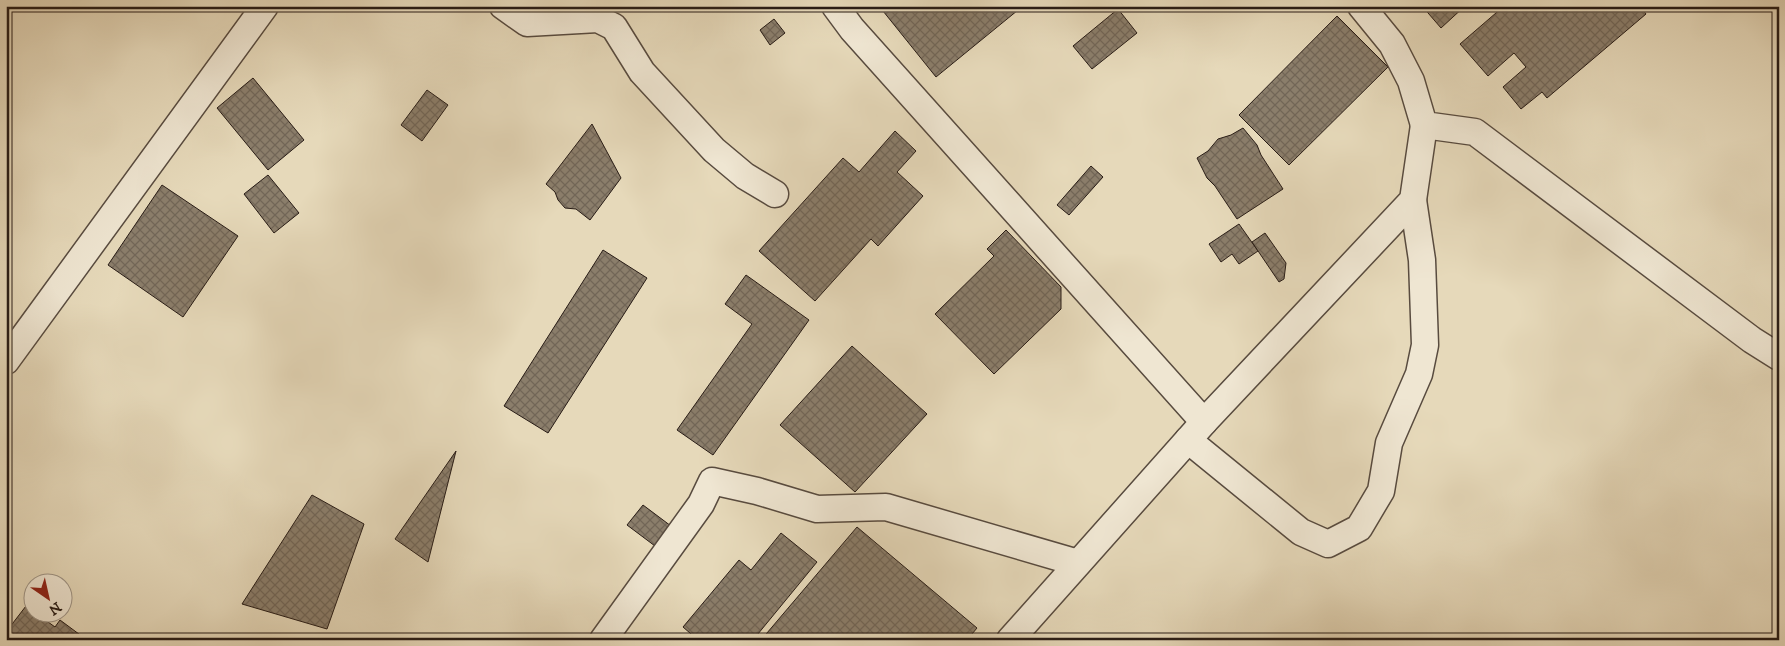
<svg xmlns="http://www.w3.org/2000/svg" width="1785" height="646" font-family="'IM FELL DW Pica',serif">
  <defs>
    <pattern id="building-cross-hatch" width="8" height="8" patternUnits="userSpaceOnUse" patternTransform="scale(1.25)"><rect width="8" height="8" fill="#8b7e6b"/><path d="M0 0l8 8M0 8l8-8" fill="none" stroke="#726657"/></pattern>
  </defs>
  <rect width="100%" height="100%" fill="#e6d9ba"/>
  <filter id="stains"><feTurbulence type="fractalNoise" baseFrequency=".004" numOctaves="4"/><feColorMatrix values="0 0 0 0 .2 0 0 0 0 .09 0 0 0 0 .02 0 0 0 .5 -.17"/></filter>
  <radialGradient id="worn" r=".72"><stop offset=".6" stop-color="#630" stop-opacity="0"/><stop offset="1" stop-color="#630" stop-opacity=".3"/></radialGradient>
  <g fill="url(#building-cross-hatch)" stroke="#281c16">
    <polygon points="879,6 942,6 944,10 949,6 1023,6 936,77"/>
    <polygon points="1422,6 1465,6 1441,28"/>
    <polygon points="1504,6 1640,6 1646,14 1547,98 1542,92 1521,109 1503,87 1526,67 1514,53 1488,76 1460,44"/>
    <polygon points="1118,9 1137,33 1092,69 1073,46"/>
    <polygon points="1337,16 1388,67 1289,165 1239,115"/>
    <polygon points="774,19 785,33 770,45 760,30"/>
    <polygon points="253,78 304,140 268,170 217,108"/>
    <polygon points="427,90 448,105 422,141 401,125"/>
    <polygon points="592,124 621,178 590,220 576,209 565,208 558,200 555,192 546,184"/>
    <polygon points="1243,128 1257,145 1261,155 1283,189 1237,219 1215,186 1207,178 1197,158 1208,151 1218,139 1231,135"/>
    <polygon points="895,131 916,151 897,172 923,196 878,246 871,239 815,301 759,251 843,158 859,172"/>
    <polygon points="1091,166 1103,177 1069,215 1057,205"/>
    <polygon points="268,175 299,213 274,233 244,194"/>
    <polygon points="162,185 238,236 183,317 108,265"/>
    <polygon points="1239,224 1258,251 1239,264 1232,254 1221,262 1209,244"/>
    <polygon points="1006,230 1061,287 1061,309 994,374 935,314 994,256 987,249"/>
    <polygon points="1265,233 1286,263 1284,279 1279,282 1252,242"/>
    <polygon points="603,250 647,278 548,433 504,406"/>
    <polygon points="746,275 809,320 713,455 677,430 752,324 725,304"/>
    <polygon points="852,346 927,414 855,492 780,425"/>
    <polygon points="456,451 428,562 395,539"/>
    <polygon points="312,495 364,524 327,629 242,604"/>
    <polygon points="643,505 671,526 655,546 627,525"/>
    <polygon points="857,527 977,628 967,640 761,640"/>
    <polygon points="781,533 817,562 753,640 698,640 683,627 739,560 751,570"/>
    <polygon points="26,606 32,610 32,614 37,614 55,627 60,620 87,640 6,640 6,632"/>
  </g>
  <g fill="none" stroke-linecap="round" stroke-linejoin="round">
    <g stroke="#584b3f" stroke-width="29">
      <g id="minor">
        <polyline points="503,6 527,23 598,19 614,27 642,72 714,150 745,176 775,194"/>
        <polyline points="835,6 852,29 1204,422"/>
        <polyline points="1361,6 1392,44 1411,81 1424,125 1475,132 1752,340 1779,357"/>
        <polyline points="6,361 265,6"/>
        <polyline points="1188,440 1301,532 1328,544 1359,528 1381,491 1389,443 1419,374 1425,345 1422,260 1413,200"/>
        <polyline points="603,640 701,504 712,481 757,491 817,509 886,507 1078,563"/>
        <polyline points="1010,640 1204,422 1413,200 1424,125"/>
      </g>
    </g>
    <use href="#minor" stroke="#efe6d2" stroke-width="26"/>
  </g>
  <rect width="1785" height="646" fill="none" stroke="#e6d9ba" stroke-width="25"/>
  <rect x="8" y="8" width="1770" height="631" fill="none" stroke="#281c16" stroke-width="2.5"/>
  <rect x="12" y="12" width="1760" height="621" fill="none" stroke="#281c16"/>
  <g transform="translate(48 598) rotate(146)"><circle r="24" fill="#efe6d2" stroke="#9f9587"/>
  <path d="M0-4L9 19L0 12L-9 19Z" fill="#8f2418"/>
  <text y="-8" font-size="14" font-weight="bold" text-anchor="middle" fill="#281c16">N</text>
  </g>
  <rect width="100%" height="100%" filter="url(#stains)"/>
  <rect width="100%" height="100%" fill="url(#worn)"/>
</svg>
